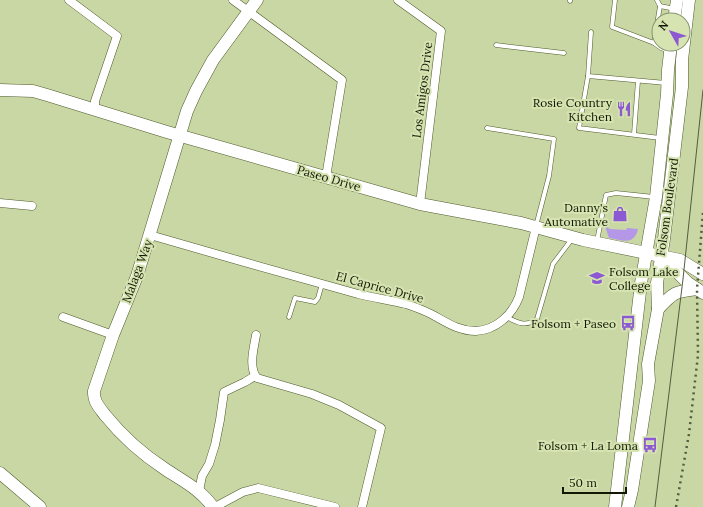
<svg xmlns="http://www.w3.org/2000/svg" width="703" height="507" font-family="Lora,serif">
  <rect width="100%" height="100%" fill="#c9d7a4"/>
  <path fill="#b497e6" d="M606,224H609L608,228L610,229L626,230L627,228L638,229C634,246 622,240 609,238L605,226Z"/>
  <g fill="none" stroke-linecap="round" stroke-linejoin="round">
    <g stroke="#4e5a2b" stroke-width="5">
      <g id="lane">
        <polyline points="615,0 612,27 654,43"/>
        <polyline points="657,0 660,6 654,43 661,48 670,51"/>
        <polyline points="570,1 570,0"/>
        <polyline points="660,6 675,9"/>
        <polyline points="496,45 564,53"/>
        <polyline points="588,76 591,32"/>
        <polyline points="487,128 554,139 549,176 536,226"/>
        <polyline points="634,134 638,81"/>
        <polyline points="660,138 579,128 588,76 666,83"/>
        <polyline points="597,241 606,195 616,193 654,197"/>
        <polyline points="289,317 295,298 315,302 318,298 322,284"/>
        <path d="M507,317C517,323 526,327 537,319L553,264L572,239"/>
      </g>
    </g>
    <g stroke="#4e5a2b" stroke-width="9">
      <g id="street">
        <polyline points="69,0 117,36 95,101 95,109"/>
        <polyline points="233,0 342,80 326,177"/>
        <polyline points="398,0 441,31 420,204"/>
        <polyline points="0,203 32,206"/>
        <path d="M150,235C219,255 289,275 358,294C374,298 390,300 406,304C415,307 423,310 431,314C446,322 458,331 476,331C496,330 512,315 519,297L536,227"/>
        <polyline points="63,317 113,335"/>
        <path d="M256,335C254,348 248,367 257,378L312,394L339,405L381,428L362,507"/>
        <polyline points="199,491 202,476 209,464 215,445 220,420 224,392 245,382 255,376"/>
        <polyline points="215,507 243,492 258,488 335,507"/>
      </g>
    </g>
    <g stroke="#4e5a2b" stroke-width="13">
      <g id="secondary">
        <polyline points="674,20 677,0"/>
        <polyline points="0,90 33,91 47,95 167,132 420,204 521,223 583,240 680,260 703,274"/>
        <polyline points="661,256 688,283 703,293"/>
        <path d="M658,309C674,292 674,292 697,289"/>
        <polyline points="0,473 40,507"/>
        <path d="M213,507C200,489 183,481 165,469C142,454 122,436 105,415C99,407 93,401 94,391L113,335L137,276L187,111L196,91L213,60L257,0"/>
        <polyline points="615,507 641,283 656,197 667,94 668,70 671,44"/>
        <polyline points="628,507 632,490 649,381 648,364 658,309 657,283 664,239 682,87 682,60 689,0"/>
      </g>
    </g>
    <use href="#lane" stroke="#fff" stroke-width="4"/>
    <use href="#street" stroke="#fff" stroke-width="8"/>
    <use href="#secondary" stroke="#fff" stroke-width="12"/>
    <polyline stroke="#545c3e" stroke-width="1" points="655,507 683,279 703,90"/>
    <polyline stroke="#545c3e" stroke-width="2.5" stroke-dasharray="2 4" stroke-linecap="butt" points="676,507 689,434 698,355 697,289 703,212"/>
  </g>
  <defs>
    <g id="restaurant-bare" transform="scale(1.2)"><path d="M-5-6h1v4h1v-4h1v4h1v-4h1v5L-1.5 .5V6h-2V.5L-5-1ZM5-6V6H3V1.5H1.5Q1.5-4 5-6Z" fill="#8d59d2" stroke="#d6e4b1" stroke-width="2.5" paint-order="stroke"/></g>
    <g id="shop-bare" transform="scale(1.2)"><path d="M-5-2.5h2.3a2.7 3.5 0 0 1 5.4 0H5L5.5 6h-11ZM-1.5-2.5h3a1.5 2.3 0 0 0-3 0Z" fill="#8d59d2" stroke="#d6e4b1" stroke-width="2.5" paint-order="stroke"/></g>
    <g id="university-bare" transform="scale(1.2)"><path d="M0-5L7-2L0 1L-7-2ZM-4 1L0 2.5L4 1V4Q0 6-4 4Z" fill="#8d59d2" stroke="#d6e4b1" stroke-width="2.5" paint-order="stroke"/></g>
    <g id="bus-bare" transform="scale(1.2)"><path d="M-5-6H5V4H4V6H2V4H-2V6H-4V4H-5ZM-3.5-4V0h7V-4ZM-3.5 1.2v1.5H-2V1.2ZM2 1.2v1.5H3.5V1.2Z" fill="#8d59d2" stroke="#d6e4b1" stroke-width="2.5" paint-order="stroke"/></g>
  </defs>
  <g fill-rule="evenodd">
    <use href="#restaurant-bare" x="624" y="109"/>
    <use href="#shop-bare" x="620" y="214"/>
    <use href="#university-bare" x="597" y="278"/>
    <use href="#bus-bare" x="628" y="323"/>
    <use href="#bus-bare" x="650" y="445"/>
  </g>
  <g text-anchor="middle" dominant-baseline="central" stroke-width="4" stroke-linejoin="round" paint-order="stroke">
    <g font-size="12" fill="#131805" stroke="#d6e4b1">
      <text transform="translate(422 90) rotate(-83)">Los Amigos Drive</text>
      <text transform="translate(329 178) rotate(16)">Paseo Drive</text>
      <text transform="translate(667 207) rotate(-82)">Folsom Boulevard</text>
      <text transform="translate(137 271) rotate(-70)">Malaga Way</text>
      <text transform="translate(380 287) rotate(15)">El Caprice Drive</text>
    </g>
    <g font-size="12" fill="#131805" stroke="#d6e4b1" text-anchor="end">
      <text x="612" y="102">Rosie Country<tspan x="612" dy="14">Kitchen</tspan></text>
      <text x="608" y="207">Danny's<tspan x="608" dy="14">Automative</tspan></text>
      <text x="609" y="271" text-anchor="start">Folsom Lake<tspan x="609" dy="14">College</tspan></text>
      <text x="616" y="323">Folsom + Paseo</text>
      <text x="638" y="445">Folsom + La Loma</text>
    </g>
  </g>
  <g transform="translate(671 32) rotate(309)"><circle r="19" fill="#d6e4b1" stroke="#88926c"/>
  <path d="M0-3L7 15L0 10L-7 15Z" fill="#8d59d2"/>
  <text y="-6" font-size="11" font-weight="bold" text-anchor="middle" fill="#131805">N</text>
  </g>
  <path d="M563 487v6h63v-6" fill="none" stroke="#131805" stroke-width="2"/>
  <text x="569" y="487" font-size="12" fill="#131805" stroke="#d6e4b1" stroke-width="3" paint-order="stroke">50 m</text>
</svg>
